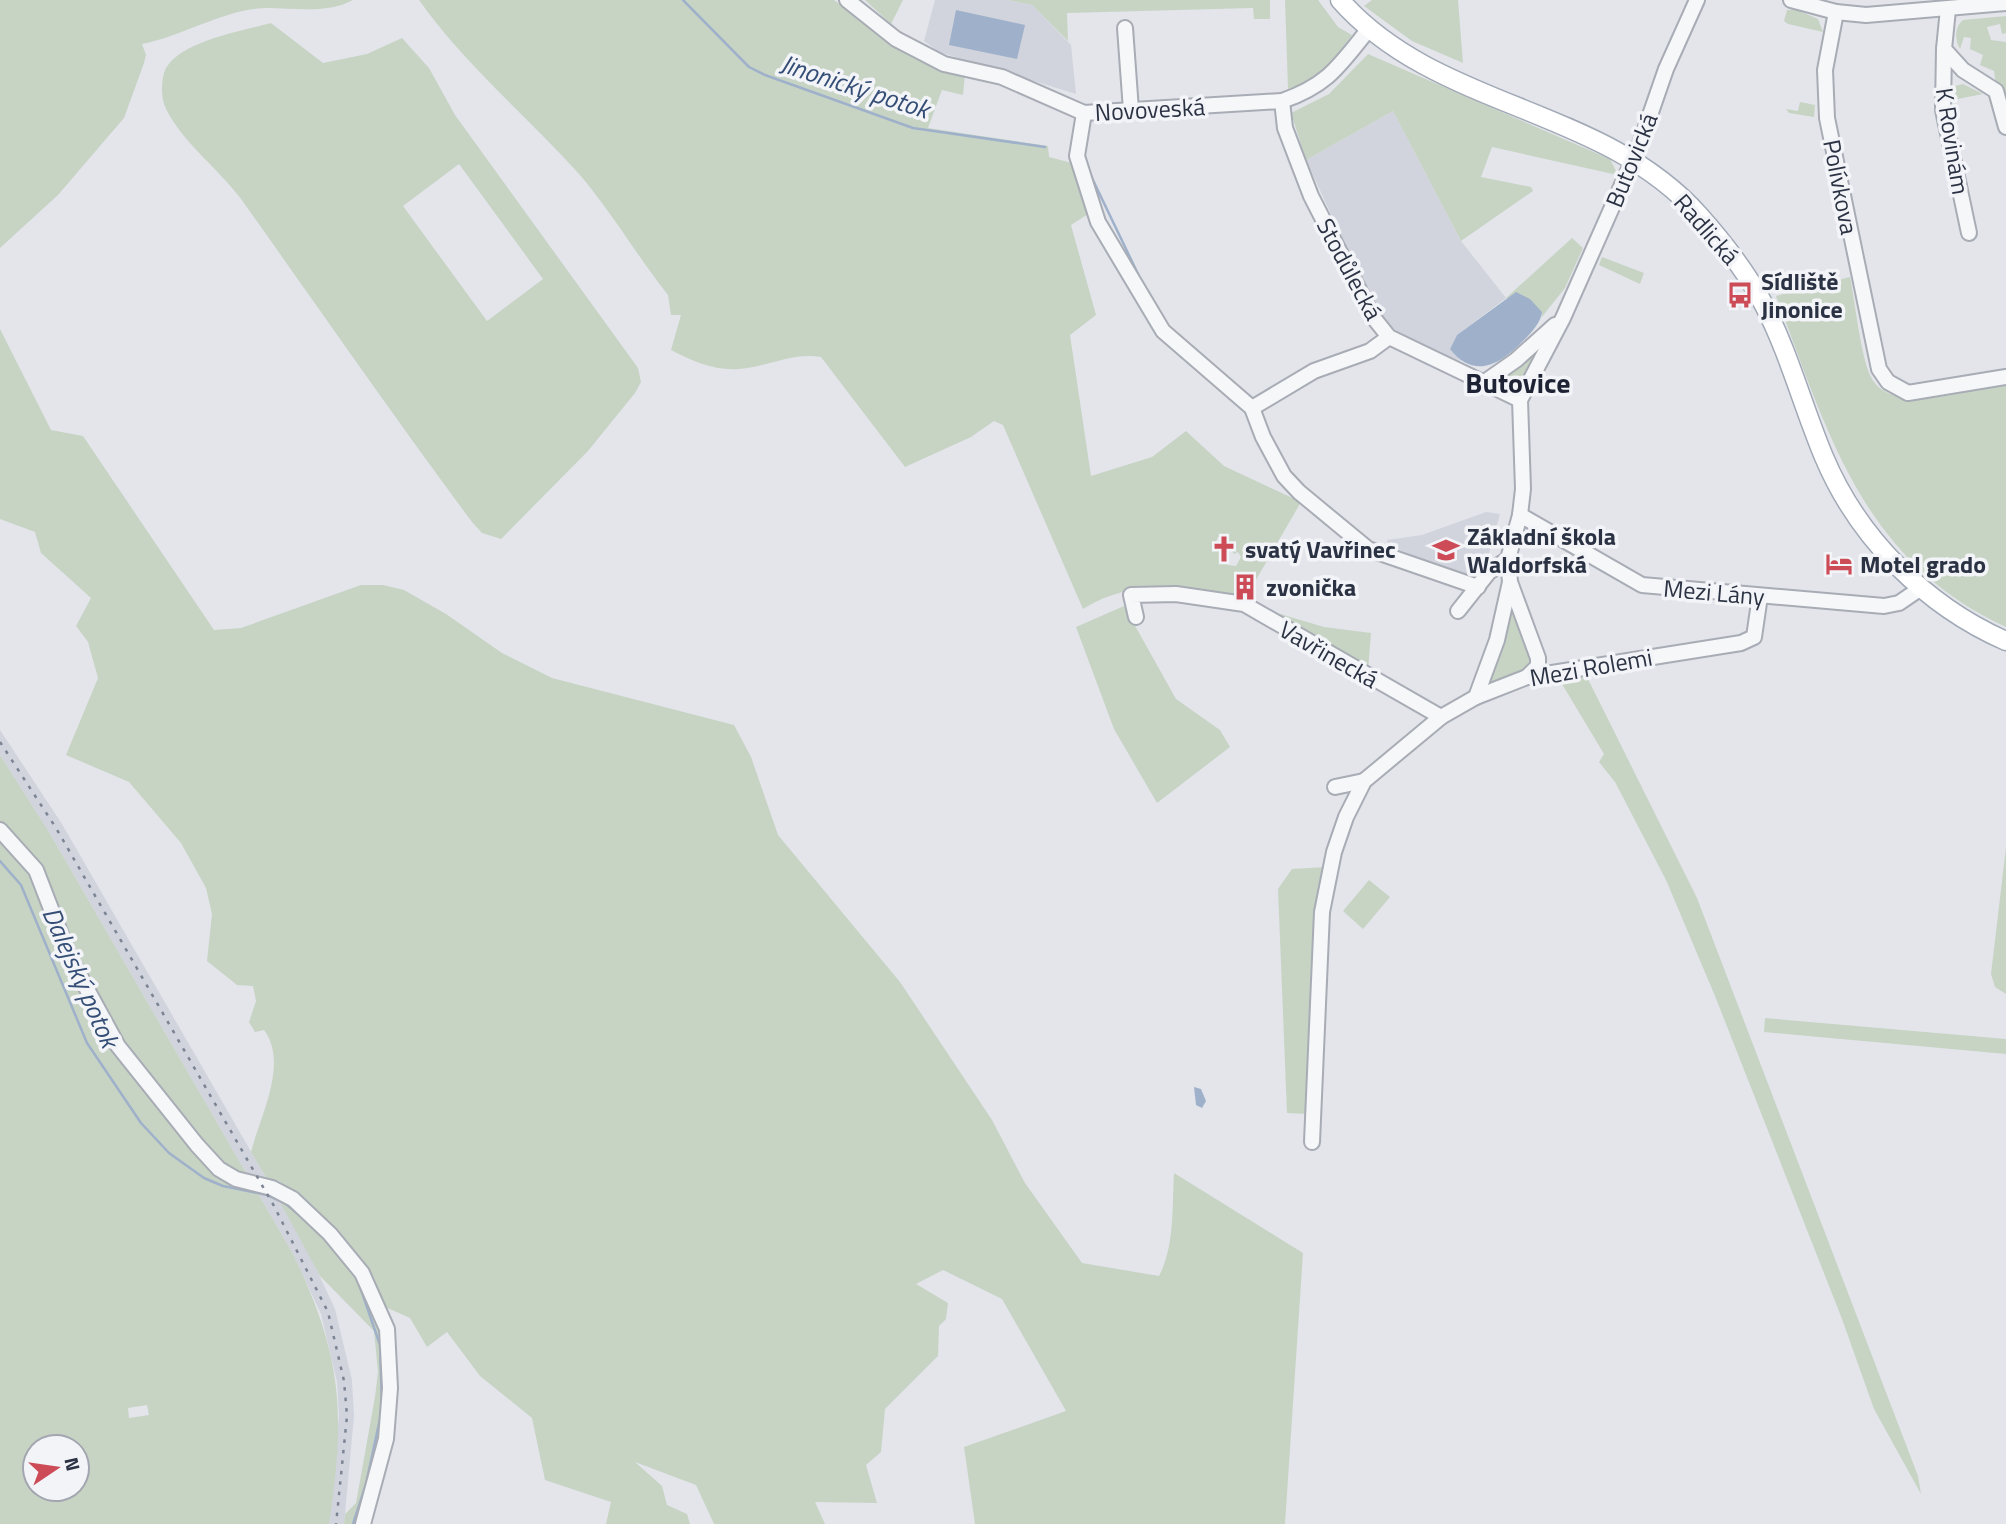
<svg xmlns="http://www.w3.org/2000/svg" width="2006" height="1524" font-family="'Titillium Web',sans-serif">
  <rect width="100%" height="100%" fill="#e3e5eb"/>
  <g fill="#d1d4dd">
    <polygon points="935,0 1008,0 1032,5 1071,45 1076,94 939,52 924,41"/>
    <polygon points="1393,111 1461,241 1506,298 1457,335 1450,349 1461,361 1413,344 1378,316 1306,160"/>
    <polygon points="1486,512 1500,514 1484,572 1476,582 1388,545 1387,540 1422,535"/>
    <polygon points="0,730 62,824 306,1247 335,1309 352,1380 354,1416 344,1524 329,1524 339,1416 337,1382 321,1314 293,1254 49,832 0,755"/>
  </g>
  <g fill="#c7d4c4" fill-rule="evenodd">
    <path d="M0,0H353C327,14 295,8 267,8C224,9 184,36 142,44L146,55L144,63L124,118L58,195L0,248Z"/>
    <path d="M419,0H834L893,43L965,74L963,95L942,90L928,128L1048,146L1049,157L1072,163L1088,214L1071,225L1096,315L1070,335L1091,476L1152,457L1186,431L1224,466L1301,502L1253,585L1250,588L1247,583L1240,585L1242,591L1235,594C1182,589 1131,578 1083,609L1003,425L994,421L971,437L905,467L821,357C793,352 767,367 739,369C715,371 692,361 671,350L681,315H671L668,295C637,256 611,211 579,174C526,115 465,65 419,0ZM1218,537L1224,538L1234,554L1238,552L1241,557L1236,566L1228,565L1215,544Z"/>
    <polygon points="865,0 903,0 891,24"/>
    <polygon points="1008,0 1270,0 1270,19 1254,19 1253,8 1067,13 1068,41 1032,5"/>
    <path d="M1285,0H1318L1338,27L1352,35C1332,62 1323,80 1288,89Z"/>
    <polygon points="1372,0 1458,0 1463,63 1412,41 1364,6"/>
    <polygon points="1787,10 1797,10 1818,19 1823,32 1788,24 1784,21"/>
    <path d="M2006,16V33L2002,34L2000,24L1987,27L1991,40L2006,42V105L1996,85L1994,71L1980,65L1983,55L1970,49L1971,38L1964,37L1960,49C1955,40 1954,27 1963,20Z"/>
    <path d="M271,23L323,63L367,54L402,38L429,68L455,115L638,368L641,382L635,393L588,451L501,539L482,533L472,522C393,416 318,307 241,199C218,168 183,143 166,109C161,99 161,84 164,73C174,42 243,31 271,23ZM459,164L543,279L487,321L403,206Z"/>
    <polygon points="1368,54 1610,159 1616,171 1613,174 1492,147 1481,177 1531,187 1533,191 1461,241 1393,111 1306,160 1291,113 1329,94"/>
    <polygon points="1963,84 1983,94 1948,101 1947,88"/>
    <polygon points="1800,102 1815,105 1814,117 1789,113 1786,109 1798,111"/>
    <polygon points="1572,238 1583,248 1565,288 1541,318 1542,315 1506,298"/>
    <polygon points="1602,257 1644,273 1640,284 1599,265"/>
    <path d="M1850,277C1855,301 1861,358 1871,377C1891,417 1972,390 2006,382V627C1862,561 1828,432 1776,296Z"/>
    <path d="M0,329L51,430L83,436L214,630L241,628L361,585H383L404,590L446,614L502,653L552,678L734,725L751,757L778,835L900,982L992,1120L1025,1183L1082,1263L1159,1276C1175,1246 1172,1206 1174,1173L1303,1253L1285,1524H975L964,1447L1066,1411L1002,1299L943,1270L916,1284L948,1303L946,1319L939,1326L938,1356L885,1409L881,1452L866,1465L877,1503L815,1502L825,1524H714L696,1485L635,1462L662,1486L667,1505L687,1514L690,1524H606L611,1502L545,1480L532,1418L480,1376L447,1332L427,1347L410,1318L383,1306L335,1232L279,1181L267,1179L251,1152C260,1117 289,1063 264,1030L255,1032L249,1022L256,1001L253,986L237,985L207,961L212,914L206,888L181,843L129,782L66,755L98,678L88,642L76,626L91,598L41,553L35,532L0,519Z"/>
    <polygon points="1535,351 1538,352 1519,389 1502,379"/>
    <polygon points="1510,590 1534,657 1529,669 1483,691"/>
    <polygon points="1124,606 1176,699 1220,730 1230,747 1157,803 1114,729 1076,627"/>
    <polygon points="1263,609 1324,627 1371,633 1368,671"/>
    <polygon points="1587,677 1697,898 1918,1476 1921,1494 1874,1409 1842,1319 1715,996 1666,880 1615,782 1599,762 1604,754 1559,679"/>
    <path d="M0,755L49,832L293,1254C342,1355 346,1413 329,1524H0ZM147,1405L149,1415L129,1418L128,1408ZM35,1447H77V1489H35Z"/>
    <polygon points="2006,847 2006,994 1995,987 1991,974"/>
    <polygon points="1327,867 1307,1114 1287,1113 1278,889 1292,869"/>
    <polygon points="1369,880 1390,897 1363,929 1343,911"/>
    <polygon points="1765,1018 2006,1039 2006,1054 1764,1032"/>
    <path d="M280,1202L293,1203C312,1224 344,1251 358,1274C402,1349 381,1445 358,1524H344L345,1514L356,1503L375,1397L378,1372L374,1331L320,1276Z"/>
  </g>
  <g fill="#9fb1ca">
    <polygon points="956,10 1025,25 1017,59 949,45"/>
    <path d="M1516,292L1530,299L1542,312C1541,322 1532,332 1524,340C1502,363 1475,381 1450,349L1457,335Z"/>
    <polygon points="1194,1087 1201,1089 1206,1101 1202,1108 1196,1105"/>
  </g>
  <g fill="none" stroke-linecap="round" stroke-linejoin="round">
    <g stroke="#9fb1ca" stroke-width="2.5">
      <polyline points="683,0 749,67 765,75 913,128 1045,147"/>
      <polyline points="1091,176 1138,274"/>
      <polyline points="0,861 21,885 87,1043 141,1123 169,1153 204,1178 223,1186 267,1195 285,1203 304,1219"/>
      <polyline points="357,1278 380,1345 382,1407"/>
      <polyline points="353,1524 366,1484 381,1414"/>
    </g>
    <g stroke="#a8acb5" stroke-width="18">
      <g id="minor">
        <path d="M847,0L896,39L944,64L1002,77L1084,113L1282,101C1328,85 1339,66 1368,30"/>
        <polyline points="1791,0 1836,12 1866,15 2006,3"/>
        <polyline points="1948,9 1944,49 1963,70 1996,91 2006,127"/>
        <polyline points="1836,12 1825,70 1827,118 1879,369 1888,382 1908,393 2006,377"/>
        <polyline points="1125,28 1131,110"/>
        <polyline points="1944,49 1943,110 1969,233"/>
        <polyline points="1282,101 1285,128 1311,196 1373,317 1389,337 1520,400"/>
        <polyline points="1084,113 1077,156 1098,222 1163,331 1252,408 1263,437 1284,476 1299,492 1368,549 1478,587"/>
        <polyline points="1486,381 1516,360 1555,325"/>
        <polyline points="1252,408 1314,371 1370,351 1389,337"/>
        <polyline points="1520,515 1642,585 1884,606 1899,603 1921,588"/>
        <polyline points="1458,611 1489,572 1508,559"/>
        <polyline points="1136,617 1131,595 1176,594 1244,604 1441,717"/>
        <polyline points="1527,677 1538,666 1538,658 1510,582 1508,559 1520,515 1523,489 1520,400 1563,318 1640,144 1666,69 1697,0"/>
        <polyline points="1476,697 1497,640 1510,582"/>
        <polyline points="1335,787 1364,781"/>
        <polyline points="0,830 36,870 70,958 118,1046 197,1145 219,1169 236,1179 272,1188 293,1199 330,1234 362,1273 387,1329 390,1388 386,1439 363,1524"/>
        <polyline points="1312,1142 1322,912 1334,852 1346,817 1364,781 1441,717 1476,697 1527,677 1741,643 1754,637 1760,596"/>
      </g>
    </g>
    <g stroke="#a2a9b6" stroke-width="21">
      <path id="major" d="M1340,0C1437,110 1601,105 1699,215C1724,243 1746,271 1764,305C1789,353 1803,407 1824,457C1858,538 1926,606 2006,641"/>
    </g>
    <use href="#minor" stroke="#f6f7f9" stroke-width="14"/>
    <use href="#major" stroke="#fff" stroke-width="18"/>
    <polyline stroke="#7c8494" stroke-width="2.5" stroke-dasharray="3.5 7" stroke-linecap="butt" points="0,742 56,828 274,1206 328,1312 344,1381 347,1416 336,1524"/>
  </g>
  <defs>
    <g id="bus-bare" transform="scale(2.1)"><path d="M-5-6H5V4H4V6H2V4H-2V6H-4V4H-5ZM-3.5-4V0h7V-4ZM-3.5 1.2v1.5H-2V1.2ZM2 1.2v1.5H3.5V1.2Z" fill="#cc4b57" stroke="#f3f4f8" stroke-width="2.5" paint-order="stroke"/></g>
    <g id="church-bare" transform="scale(2.1)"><path d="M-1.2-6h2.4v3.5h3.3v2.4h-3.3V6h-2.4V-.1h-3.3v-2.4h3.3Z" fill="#cc4b57" stroke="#f3f4f8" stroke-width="2.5" paint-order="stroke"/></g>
    <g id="school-bare" transform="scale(2.1)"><path d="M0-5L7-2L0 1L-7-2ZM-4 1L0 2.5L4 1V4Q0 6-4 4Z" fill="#cc4b57" stroke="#f3f4f8" stroke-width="2.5" paint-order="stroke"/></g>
    <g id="hotel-bare" transform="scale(2.1)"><path d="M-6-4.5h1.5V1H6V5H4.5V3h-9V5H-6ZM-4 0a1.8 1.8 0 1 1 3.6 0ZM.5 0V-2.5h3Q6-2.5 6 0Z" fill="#cc4b57" stroke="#f3f4f8" stroke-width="2.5" paint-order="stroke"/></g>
    <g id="building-bare" transform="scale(2.1)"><path d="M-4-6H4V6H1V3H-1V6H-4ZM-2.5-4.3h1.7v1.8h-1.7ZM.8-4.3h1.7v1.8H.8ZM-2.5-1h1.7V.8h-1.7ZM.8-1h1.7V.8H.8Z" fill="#cc4b57" stroke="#f3f4f8" stroke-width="2.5" paint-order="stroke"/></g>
  </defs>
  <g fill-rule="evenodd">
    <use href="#bus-bare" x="1740" y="295"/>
    <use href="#church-bare" x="1224" y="549"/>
    <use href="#school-bare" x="1446" y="550"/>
    <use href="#hotel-bare" x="1839" y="564"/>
    <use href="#building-bare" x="1245" y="587"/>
  </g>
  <g text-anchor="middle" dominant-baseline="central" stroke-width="7" stroke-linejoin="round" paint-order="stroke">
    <g font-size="24" fill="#2b3243" stroke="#f3f4f8">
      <text transform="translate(1150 109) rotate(-3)">Novoveská</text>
      <text transform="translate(1953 141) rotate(81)">K Rovinám</text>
      <text transform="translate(1631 160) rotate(-68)">Butovická</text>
      <text transform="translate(1841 187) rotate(79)">Polívkova</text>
      <text transform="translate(1707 229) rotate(49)">Radlická</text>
      <text transform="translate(1350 269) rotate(62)">Stodůlecká</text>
      <text transform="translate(1714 592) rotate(5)">Mezi Lány</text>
      <text transform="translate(1329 654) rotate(30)">Vavřinecká</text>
      <text transform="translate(1591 667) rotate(-10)">Mezi Rolemi</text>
    </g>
    <g font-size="24" font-weight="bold" fill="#2b3243" stroke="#f3f4f8" text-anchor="start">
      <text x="1761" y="281">Sídliště<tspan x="1761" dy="28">Jinonice</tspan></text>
      <text x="1467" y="536">Základní škola<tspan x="1467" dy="28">Waldorfská</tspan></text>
      <text x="1245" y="549">svatý Vavřinec</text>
      <text x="1860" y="564">Motel grado</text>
      <text x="1266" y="587">zvonička</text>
    </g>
    <g font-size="26" font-style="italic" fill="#354e76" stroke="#f3f4f8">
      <text transform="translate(855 86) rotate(18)">Jinonický potok</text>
      <text transform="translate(81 977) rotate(66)">Dalejský potok</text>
    </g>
    <g font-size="28" font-weight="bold" fill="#1d2334" stroke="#f3f4f8">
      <text x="1518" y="382">Butovice</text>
    </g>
  </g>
  <g transform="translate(56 1468) rotate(77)"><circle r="33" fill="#f3f4f8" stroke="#a3a6b0" stroke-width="2"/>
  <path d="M0-5L12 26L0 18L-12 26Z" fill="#cc4b57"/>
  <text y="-10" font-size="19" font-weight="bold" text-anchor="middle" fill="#2b3243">N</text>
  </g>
</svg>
